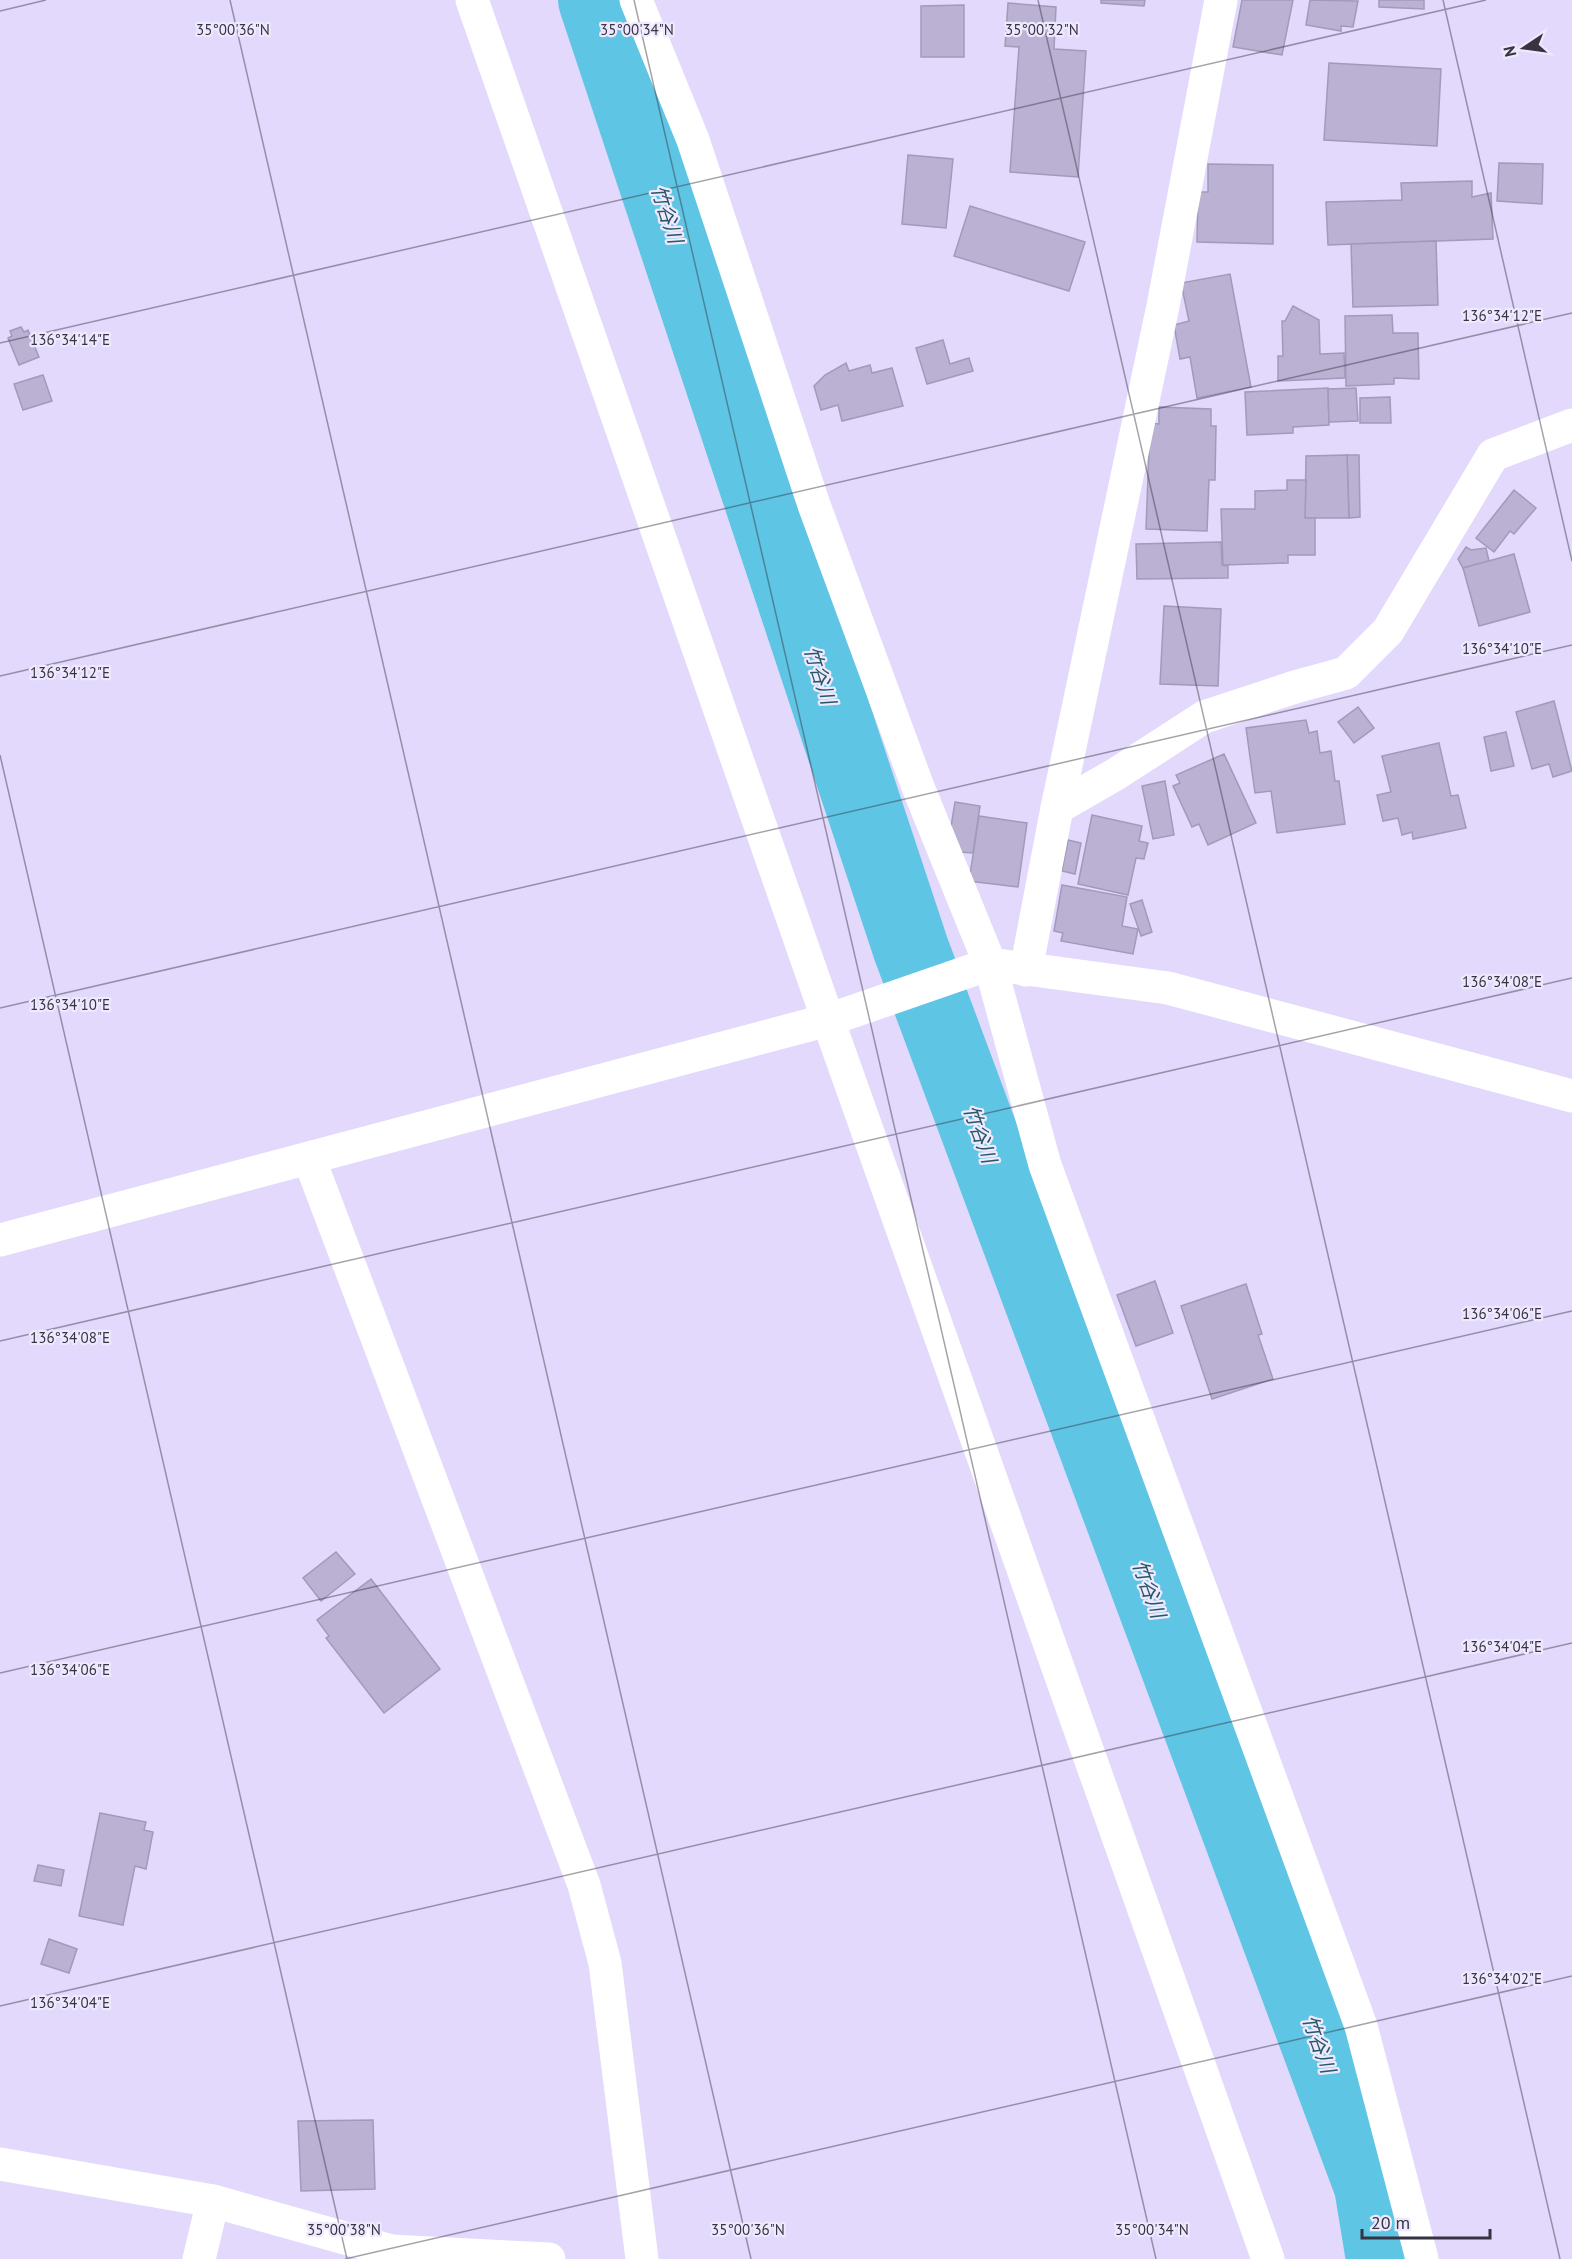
<svg xmlns="http://www.w3.org/2000/svg" width="1572" height="2259" font-family="'PT Sans','Noto Sans JP',sans-serif">
  <rect width="100%" height="100%" fill="#e2d9fc"/>
  <g fill="none" stroke-linecap="round" stroke-linejoin="round">
    <polyline stroke="#5ec5e4" stroke-width="76" points="596,0 911,949 1372,2186 1384,2259"/>
  </g>
  <g fill="#bab1d3" stroke="#a29aba" stroke-width="1.5">
    <polygon points="1101,0 1145,0 1144,6 1101,3"/>
    <polygon points="1242,0 1293,0 1282,55 1233,47"/>
    <polygon points="1310,0 1358,1 1353,27 1341,26 1341,31 1306,25"/>
    <polygon points="1379,0 1424,0 1424,9 1379,7"/>
    <polygon points="1008,3 1056,7 1054,49 1086,51 1078,177 1010,172 1019,47 1005,46"/>
    <polygon points="964,5 964,57 921,57 921,6"/>
    <polygon points="1329,63 1441,69 1437,146 1324,140"/>
    <polygon points="908,155 953,159 946,228 902,224"/>
    <polygon points="1499,163 1543,164 1542,204 1497,201"/>
    <polygon points="1208,164 1273,165 1273,244 1197,242 1198,192 1208,192"/>
    <polygon points="1472,181 1472,197 1491,193 1493,239 1328,245 1326,202 1402,200 1401,183"/>
    <polygon points="970,206 1085,242 1069,291 954,256"/>
    <polygon points="1436,241 1438,305 1353,307 1351,244"/>
    <polygon points="1230,274 1251,387 1197,398 1190,357 1180,359 1174,325 1189,321 1181,283"/>
    <polygon points="1293,306 1319,320 1320,354 1344,353 1345,378 1278,381 1278,356 1283,356 1282,321 1285,321"/>
    <polygon points="1392,315 1393,333 1418,333 1419,379 1394,378 1394,384 1346,386 1345,316"/>
    <polygon points="21,327 24,332 28,330 39,357 19,365 8,338 12,336 10,331"/>
    <polygon points="943,340 950,364 969,358 973,371 927,384 916,348"/>
    <polygon points="846,363 849,371 870,365 872,373 892,368 903,406 842,421 838,405 821,410 814,386 825,375"/>
    <polygon points="43,375 52,401 23,410 14,384"/>
    <polygon points="1328,388 1329,425 1293,427 1293,433 1247,435 1245,392"/>
    <polygon points="1356,388 1358,421 1329,422 1328,389"/>
    <polygon points="1390,397 1391,423 1360,423 1360,398"/>
    <polygon points="1159,407 1211,409 1211,426 1216,426 1215,480 1209,480 1207,531 1146,529 1150,423 1159,424"/>
    <polygon points="1347,455 1359,455 1360,517 1349,518"/>
    <polygon points="1347,455 1349,518 1305,518 1306,456"/>
    <polygon points="1287,480 1306,480 1305,518 1315,518 1315,555 1288,555 1288,563 1223,565 1221,509 1255,509 1255,491 1287,490"/>
    <polygon points="1514,490 1536,508 1514,534 1510,531 1494,552 1476,538"/>
    <polygon points="1221,542 1222,565 1228,566 1228,578 1137,579 1136,544"/>
    <polygon points="1466,547 1471,550 1486,548 1489,561 1463,568 1458,559"/>
    <polygon points="1514,554 1530,612 1479,626 1463,568"/>
    <polygon points="1164,606 1221,609 1218,686 1160,684"/>
    <polygon points="1554,701 1572,771 1553,777 1549,764 1532,769 1516,712"/>
    <polygon points="1358,707 1374,728 1354,743 1338,722"/>
    <polygon points="1306,720 1309,733 1317,731 1320,753 1331,751 1335,781 1339,781 1345,824 1277,833 1271,791 1255,793 1246,728"/>
    <polygon points="1506,732 1514,766 1491,771 1484,737"/>
    <polygon points="1439,743 1451,796 1458,795 1466,828 1413,839 1412,832 1402,835 1398,818 1383,821 1377,795 1391,792 1382,756"/>
    <polygon points="1224,754 1256,823 1208,845 1199,824 1192,827 1173,786 1180,783 1176,775"/>
    <polygon points="1165,781 1174,835 1153,839 1142,786"/>
    <polygon points="955,802 980,806 973,853 959,852 950,833"/>
    <polygon points="1092,815 1142,826 1139,841 1148,843 1144,859 1136,858 1128,895 1078,884"/>
    <polygon points="979,816 1027,823 1018,887 969,881"/>
    <polygon points="1068,840 1081,843 1075,874 1062,871"/>
    <polygon points="1062,885 1127,897 1122,926 1138,929 1133,954 1061,941 1063,933 1054,931"/>
    <polygon points="1142,900 1152,932 1141,936 1130,904"/>
    <polygon points="1155,1281 1173,1333 1136,1346 1117,1295"/>
    <polygon points="1246,1284 1262,1334 1258,1335 1273,1379 1212,1399 1181,1306"/>
    <polygon points="336,1552 355,1574 321,1601 303,1578"/>
    <polygon points="371,1579 440,1669 384,1713 326,1638 329,1636 317,1620"/>
    <polygon points="100,1813 146,1822 144,1830 153,1832 146,1869 135,1866 123,1925 79,1916"/>
    <polygon points="38,1865 64,1870 61,1886 34,1881"/>
    <polygon points="49,1939 77,1949 69,1973 41,1964"/>
    <polygon points="373,2120 375,2189 301,2191 298,2121"/>
  </g>
  <g fill="none" stroke-linecap="round" stroke-linejoin="round">
    <g stroke="#fff" stroke-width="33">
      <polyline points="472,0 828,1020 1268,2259"/>
      <polyline points="636,0 693,140 814,505 918,787 990,964 1045,1165 1361,2026 1422,2259"/>
      <polyline points="1057,808 1116,774 1204,717 1295,687 1346,673 1388,631 1493,455 1572,425"/>
      <polyline points="1026,970 1057,808 1163,306 1221,0"/>
      <polyline points="309,1158 584,1885 605,1963 642,2259"/>
      <polyline points="0,1240 828,1020 990,964 1168,988 1572,1096"/>
      <polyline points="0,2164 213,2201 391,2251 549,2259"/>
      <polyline points="199,2259 213,2201"/>
    </g>
  </g>
  <path fill="none" stroke="#373340" stroke-width="1.5" stroke-opacity="0.45" d="M230,0L751,2259M634,0L1156,2259M1038,0L1560,2259M1443,0L1572,561M0,11L46,0M0,343L1486,0M0,676L1572,313M0,755L347,2259M0,1008L1572,645M0,1341L1572,978M0,1673L1572,1311M0,2006L1572,1643M345,2259L1572,1976"/>
  <g text-anchor="middle" dominant-baseline="central" stroke-width="4.5" stroke-linejoin="round" paint-order="stroke">
    <g font-size="20" font-style="italic" fill="#2a5765" stroke="#eee9fe">
      <text transform="translate(667 214) rotate(72)">竹谷川</text>
      <text transform="translate(820 675) rotate(72)">竹谷川</text>
      <text transform="translate(980 1134) rotate(70)">竹谷川</text>
      <text transform="translate(1149 1589) rotate(70)">竹谷川</text>
      <text transform="translate(1319 2044) rotate(70)">竹谷川</text>
    </g>
  </g>
  <g font-size="15" text-anchor="middle" fill="#373340" stroke="#eee9fe" stroke-width="4.5" stroke-linejoin="round" paint-order="stroke">
    <text x="233" y="35">35°00'36"N</text>
    <text x="637" y="35">35°00'34"N</text>
    <text x="1042" y="35">35°00'32"N</text>
    <text x="1502" y="321">136°34'12"E</text>
    <text x="70" y="345">136°34'14"E</text>
    <text x="1502" y="654">136°34'10"E</text>
    <text x="70" y="678">136°34'12"E</text>
    <text x="1502" y="987">136°34'08"E</text>
    <text x="70" y="1010">136°34'10"E</text>
    <text x="1502" y="1319">136°34'06"E</text>
    <text x="70" y="1343">136°34'08"E</text>
    <text x="1502" y="1652">136°34'04"E</text>
    <text x="70" y="1675">136°34'06"E</text>
    <text x="1502" y="1984">136°34'02"E</text>
    <text x="70" y="2008">136°34'04"E</text>
    <text x="344" y="2235">35°00'38"N</text>
    <text x="748" y="2235">35°00'36"N</text>
    <text x="1152" y="2235">35°00'34"N</text>
  </g>
  <g transform="translate(1524 48) rotate(257)" stroke="#eee9fe" stroke-width="4.5" paint-order="stroke">
  <path d="M0-4.5L10 22L0 15L-10 22Z" fill="#373340"/>
  <text y="-9" font-size="16" font-weight="bold" text-anchor="middle" fill="#373340">N</text>
  </g>
  <path d="M1362 2229v9h128v-9" fill="none" stroke="#373340" stroke-width="3"/>
  <text x="1371" y="2229" font-size="18" fill="#373340" stroke="#eee9fe" stroke-width="4.5" paint-order="stroke">20 m</text>
</svg>
